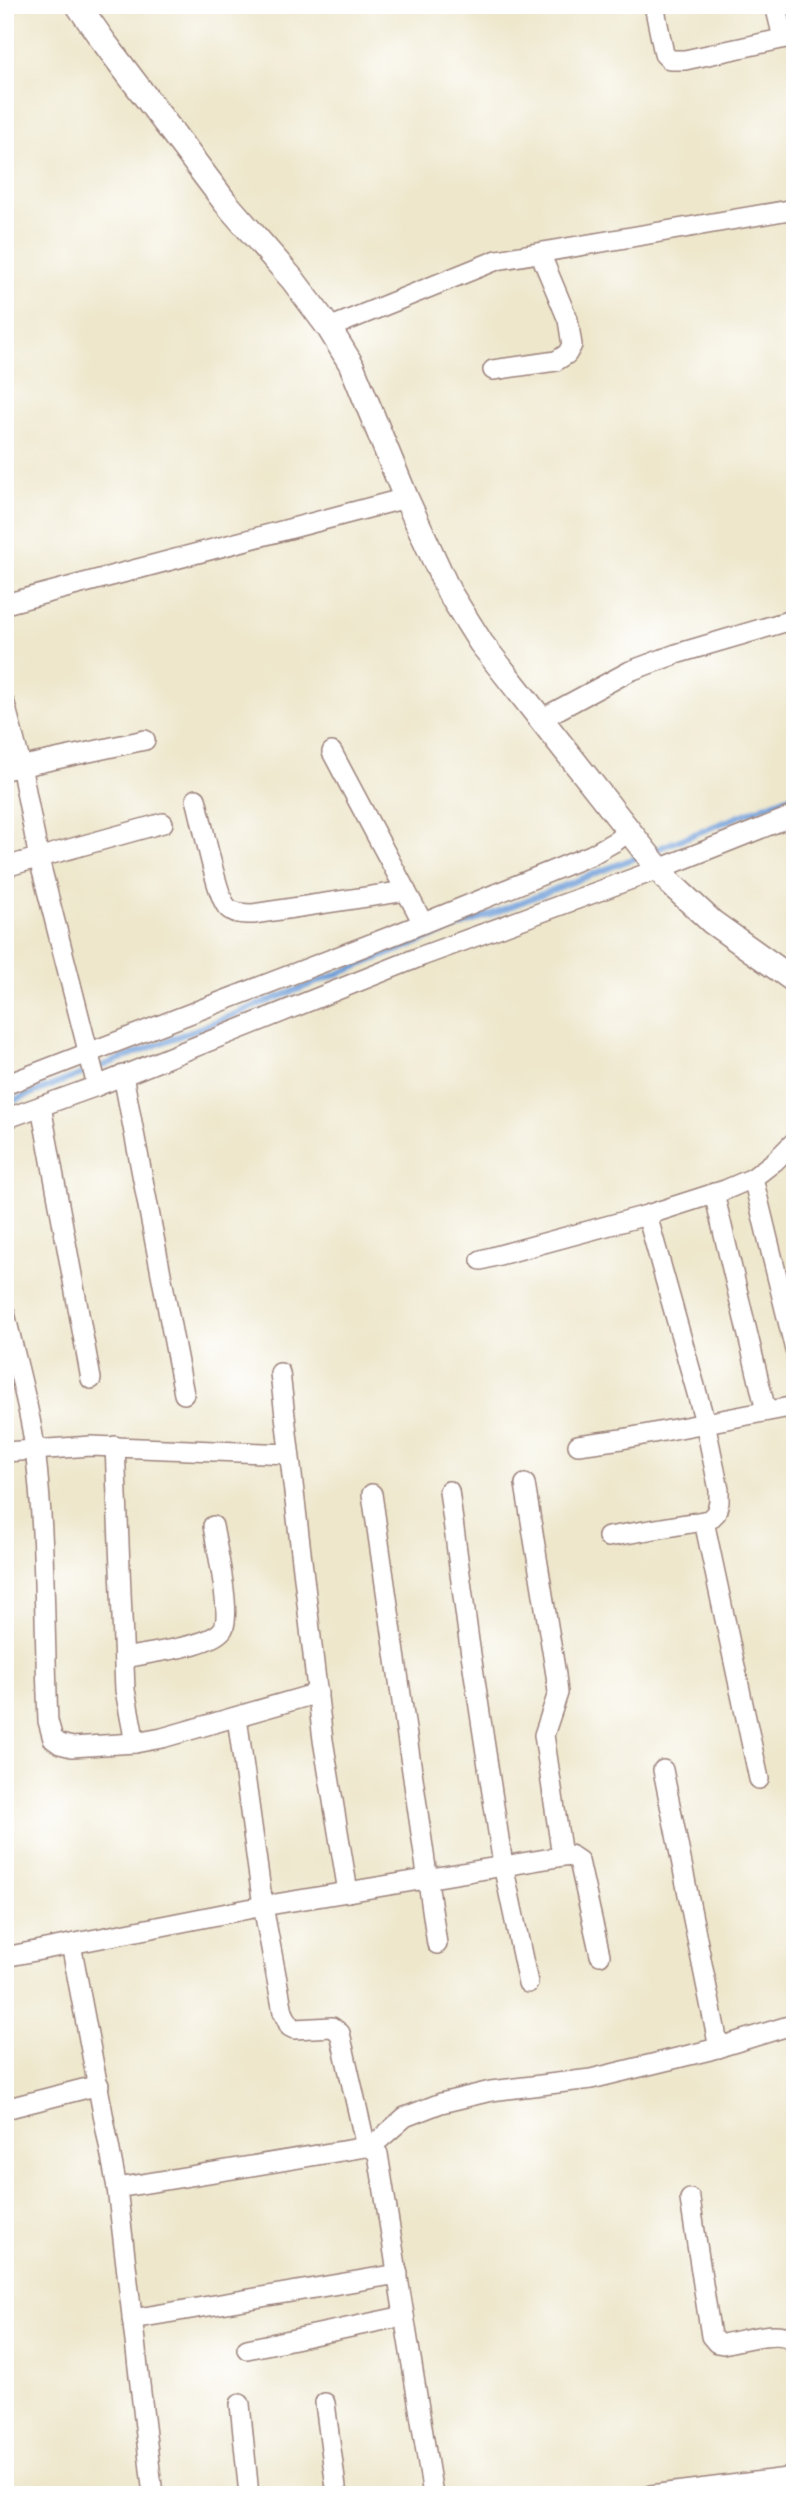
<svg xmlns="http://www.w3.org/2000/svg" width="800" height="2500" font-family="'Balsamiq Sans',sans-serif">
  <rect width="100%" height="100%" fill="#fff"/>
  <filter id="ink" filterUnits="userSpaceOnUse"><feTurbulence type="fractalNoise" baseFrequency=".0143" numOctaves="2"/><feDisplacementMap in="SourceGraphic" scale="14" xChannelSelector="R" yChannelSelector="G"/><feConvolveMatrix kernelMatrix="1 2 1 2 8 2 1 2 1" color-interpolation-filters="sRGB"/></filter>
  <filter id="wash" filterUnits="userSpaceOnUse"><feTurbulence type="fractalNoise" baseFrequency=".00686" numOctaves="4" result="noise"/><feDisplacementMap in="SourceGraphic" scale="28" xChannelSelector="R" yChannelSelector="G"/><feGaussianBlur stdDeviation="1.57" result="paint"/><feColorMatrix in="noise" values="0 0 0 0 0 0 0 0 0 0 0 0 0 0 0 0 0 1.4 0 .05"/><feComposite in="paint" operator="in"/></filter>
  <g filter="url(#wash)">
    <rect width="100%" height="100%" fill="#eee7cc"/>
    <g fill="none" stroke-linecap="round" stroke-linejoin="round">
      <g stroke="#709fd9" stroke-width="6">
        <polyline points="652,851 795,794"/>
        <polyline points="5,1104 642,855"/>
      </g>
    </g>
  </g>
  <g filter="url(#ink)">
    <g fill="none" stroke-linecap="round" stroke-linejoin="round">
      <g stroke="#9c837c" stroke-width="22">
        <g id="minor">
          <polyline points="654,5 664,54 670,60 685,60 795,36"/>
          <polyline points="775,5 783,38"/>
          <polyline points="329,328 497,260 795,209"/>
          <polyline points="493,370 556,361 567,354 572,345 568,320 540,253"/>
          <polyline points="5,604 406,498"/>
          <polyline points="5,704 21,765 39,859 97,1086"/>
          <polyline points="541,719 630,671 676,654 795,619"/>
          <polyline points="332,752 423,923"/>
          <polyline points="5,770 145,740"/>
          <path d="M196,799C202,819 216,895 227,907C233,914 245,914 253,914L406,891"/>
          <polyline points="5,867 163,823"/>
          <polyline points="123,1075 184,1394"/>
          <polyline points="5,1085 399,933 591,855 616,841 628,831"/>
          <polyline points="41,1106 91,1379"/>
          <polyline points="5,1119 97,1086 422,956 659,869 795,815"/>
          <polyline points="753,1178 795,1350"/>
          <polyline points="714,1193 766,1411"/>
          <polyline points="481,1260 647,1215 725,1190 753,1178 775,1161 795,1141"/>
          <path d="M5,1313C15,1358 29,1402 35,1449C46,1539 44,1630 48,1721L53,1739L60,1744L72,1747L135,1743L162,1738L318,1693"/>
          <polyline points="280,1373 323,1740 348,1892"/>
          <polyline points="578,1445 622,1439 795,1406"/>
          <polyline points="115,1446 125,1690 135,1743"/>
          <polyline points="5,1452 91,1446 289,1454"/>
          <polyline points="525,1484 556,1675 558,1693 544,1735 562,1856"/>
          <polyline points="449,1491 469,1641 503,1865 528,1983"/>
          <polyline points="372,1494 437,1944"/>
          <polyline points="704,1521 759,1779"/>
          <polyline points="608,1537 709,1520 716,1513 719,1502 719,1490 705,1422 647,1215"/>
          <path d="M124,1658C146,1653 211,1647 223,1629C232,1615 216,1544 213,1526"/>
          <polyline points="237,1717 263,1906 283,2012 290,2027 294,2029 332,2027 340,2033 366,2147"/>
          <polyline points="663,1770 719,2048"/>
          <polyline points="71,1944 117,2188 153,2495"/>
          <polyline points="5,1957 263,1906 570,1855 579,1861 600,1955"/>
          <polyline points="5,2109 99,2085"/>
          <polyline points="371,2147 405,2117 441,2103 491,2091 591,2079 710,2050 795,2024"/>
          <polyline points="117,2188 366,2147 371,2147 378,2154 433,2495"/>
          <path d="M690,2199L711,2336L717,2343L723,2344C741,2341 784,2326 795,2343"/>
          <polyline points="132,2319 398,2274"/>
          <polyline points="247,2349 404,2316"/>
          <polyline points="325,2403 337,2495"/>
          <polyline points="240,2404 249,2495"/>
          <polyline points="651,2495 795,2477"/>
        </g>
      </g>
      <g stroke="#9c837c" stroke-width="27">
        <polyline id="tertiary" points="78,5 104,42 225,202 293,280 329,328 351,364 406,498 449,592 481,643 670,883 712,922 795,981"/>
      </g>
      <use href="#minor" stroke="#fff" stroke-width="19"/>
      <use href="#tertiary" stroke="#fff" stroke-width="24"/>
    </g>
  </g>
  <rect width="800" height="2500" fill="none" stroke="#fff" stroke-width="28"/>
</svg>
